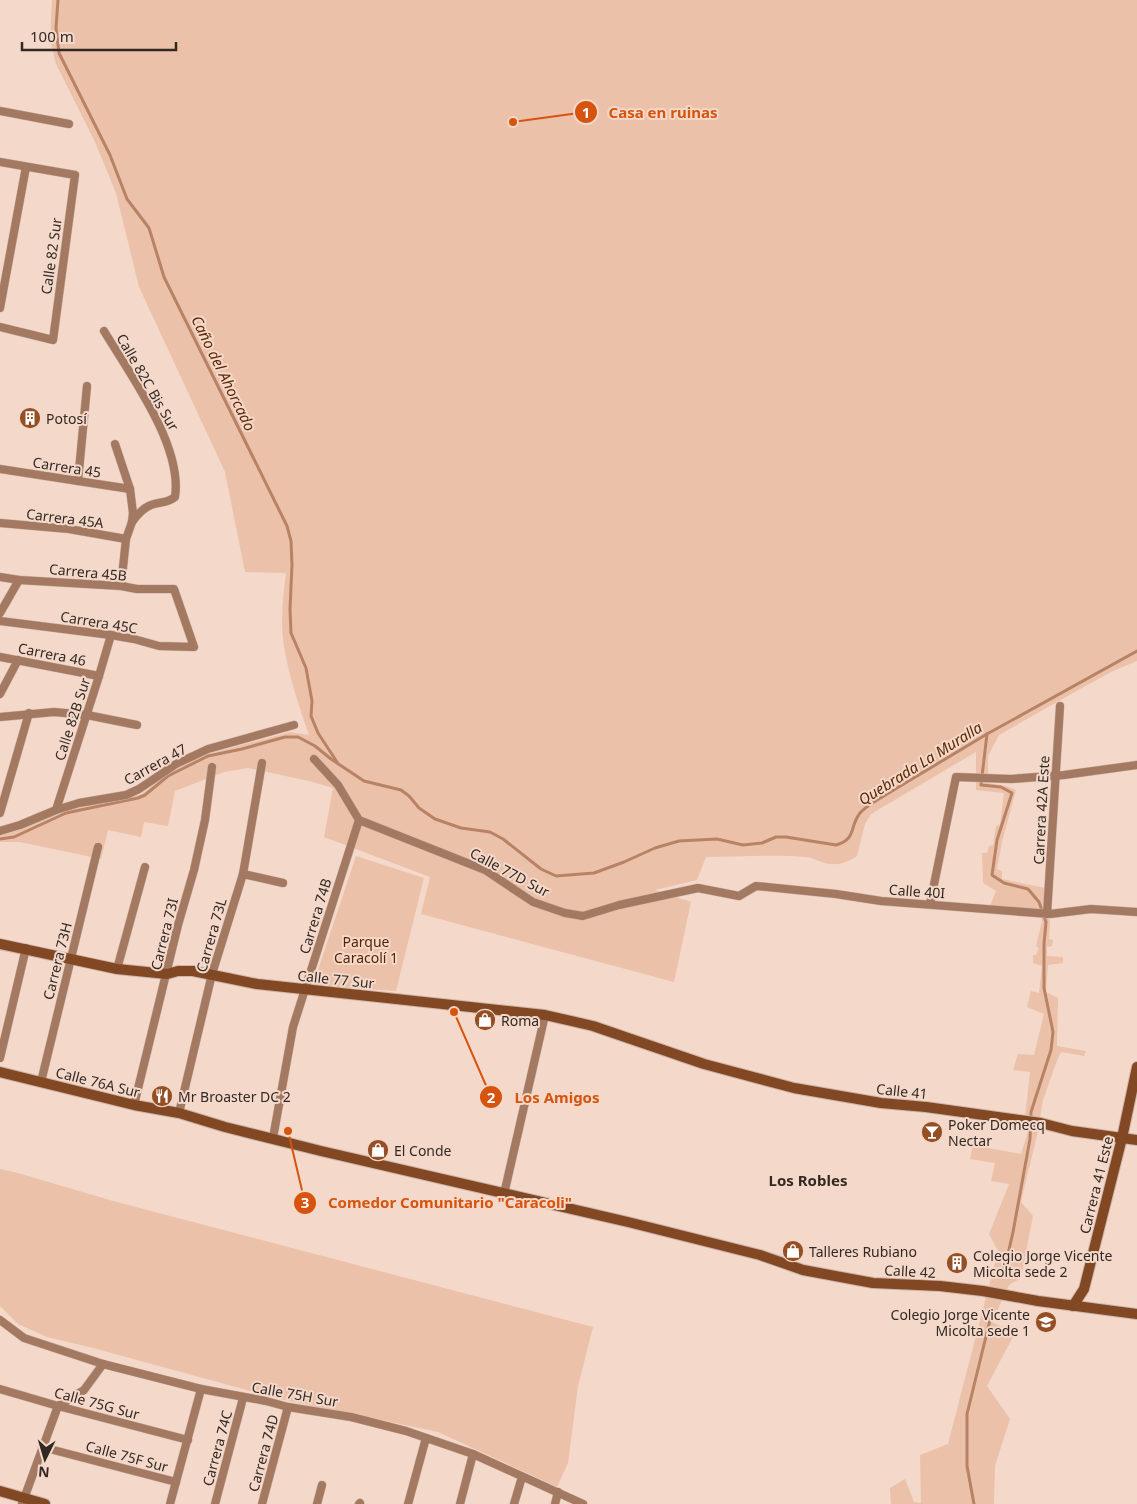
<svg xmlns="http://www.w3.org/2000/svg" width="1137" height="1504" font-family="'Noto Sans',sans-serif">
  <rect width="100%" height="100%" fill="#f4d8ca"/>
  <g fill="#ebc1aa">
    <path d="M52,0H1137V661L1113,671L1082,688L999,735L988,756V783L1006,786L1016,790L1002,842L997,869L1002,871V879L1045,888L1044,912L1050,921L1049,939L1053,940L1052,946L1047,947V956L1063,957V963L1048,965L1046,992L1058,998L1057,1046L1086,1051L1084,1056L1061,1052L1058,1058L1043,1100L1037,1135L1021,1202L1033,1216L1021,1278L1009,1285L992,1322L1015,1333L987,1386L1010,1419L995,1466L994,1504H891L890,1488L905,1479L914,1502L921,1503L920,1455L948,1444L998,1251L989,1234L1009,1184L991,1181L995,1163L970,1159L973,1145L1021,1154L1028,1132L1025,1117L1030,1072L1013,1070L1018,1054L1034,1055L1044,1014L1027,1007L1031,991L1039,993L1042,966L1033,963V955H1036L1039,948L1036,946L1042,921L1039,911L990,906L996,891L983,883L982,853H987L989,846L993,845L996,826L1000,825L1004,793L976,790V752L871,814L865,824L857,856C849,861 842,865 832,864C823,864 815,858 806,857C773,854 739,857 706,857L697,880L655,890L691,902L674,982L421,914L430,877L324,837L333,788L309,781L248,768L224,772L175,791L168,826L144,822L141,837L108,830L101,859L20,842H0V833L13,832L65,811L142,794L166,774L204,755L290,732L309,735C299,706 289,677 284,646C280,622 283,597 286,573L245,572L225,472L139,287L116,193L95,142L56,64L50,40Z"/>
    <polygon points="356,856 424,878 396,991 313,985"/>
    <polygon points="0,1169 18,1173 113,1201 593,1327 578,1386 568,1463 557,1487 438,1432 280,1399 93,1348 47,1337 18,1324 0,1306"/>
  </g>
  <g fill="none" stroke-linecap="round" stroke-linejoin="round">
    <g stroke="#b88365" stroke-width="3">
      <polyline points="58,0 56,28 59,53 110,155 127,199 149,228 164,277 287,526 291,541 292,565 290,609 291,633 306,668 312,701 311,716 318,733 337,762"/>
      <polyline points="987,734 981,785 1001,787 1012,793 997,840 992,875 1004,883 1028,889 1039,902 1046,922 1044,944 1044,988 1053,1032 1051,1050 1031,1112 1030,1139 1013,1232 1004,1272"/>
      <path d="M0,839L14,837L66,813L138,798L145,795L168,776L208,756L242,749L285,737H298L315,746L331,759L364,781L401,790L409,796L419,808L435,819L461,828L490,832L503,839L541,869L556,876L594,873L624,862L655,848L679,841L717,839L743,845L762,843L776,837H786L836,845C857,839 849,827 860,813C864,808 871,804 877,800L987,734L1137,651"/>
      <polyline points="974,1504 967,1466 967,1414 992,1312"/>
    </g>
    <g stroke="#cdb5a9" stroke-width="9">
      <g id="street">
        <polyline points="0,111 69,124"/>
        <polyline points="0,162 75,175 53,340 0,327"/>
        <polyline points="0,308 26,167"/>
        <path d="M104,331C130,374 183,446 175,497C166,504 161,501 151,505C143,508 137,515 132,522"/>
        <polyline points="115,444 130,489 133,513 132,522 126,539 121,586"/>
        <polyline points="0,469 130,489"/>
        <polyline points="78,481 87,386"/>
        <polyline points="0,523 69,529 126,539"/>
        <polyline points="0,577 19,580 121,586 137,589 174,589 194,647 159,646 134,639 111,635 0,621"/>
        <polyline points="0,613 19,580"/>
        <polyline points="0,657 99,676"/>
        <polyline points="0,694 18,660"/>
        <polyline points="0,717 54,712 87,715 137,725"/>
        <polyline points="314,759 338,785 359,820 485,870 533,902 565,913 583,916 619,905 698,888 739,896 756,886 836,894 881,901 1050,914 1091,909 1137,912"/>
        <polyline points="56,810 99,676 111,635"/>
        <polyline points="0,813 29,713"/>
        <polyline points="0,831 20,825 56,810 79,803 126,795 139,789 176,764 208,749 294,725"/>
        <polyline points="243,874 283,883"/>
        <polyline points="930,904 956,777 1011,779 1064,775 1137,765"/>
        <polyline points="1047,914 1060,706"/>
        <polyline points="117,969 145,867"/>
        <polyline points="0,1058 26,948"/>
        <polyline points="41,1082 98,847"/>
        <polyline points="134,1105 178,925 194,870 205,820 212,767"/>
        <polyline points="179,1113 212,974 243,874 262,763"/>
        <polyline points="273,1138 293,1027 359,820"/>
        <polyline points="504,1194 545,1015"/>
        <polyline points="0,1320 24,1338 103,1364 201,1389 266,1401 288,1407 351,1417 406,1431 473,1454 583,1504"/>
        <polyline points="0,1389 58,1406 188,1440"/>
        <polyline points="42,1447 176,1482"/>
        <polyline points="22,1504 58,1406 84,1390 103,1364"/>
        <polyline points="170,1504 201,1389"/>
        <polyline points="215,1504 243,1398"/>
        <polyline points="262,1504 288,1407"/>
        <polyline points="317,1504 322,1485"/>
        <polyline points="359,1504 360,1503"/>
        <polyline points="408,1504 426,1438"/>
        <polyline points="460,1504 473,1454"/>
        <polyline points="514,1504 522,1477"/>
        <polyline points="555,1504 558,1492"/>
      </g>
    </g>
    <g stroke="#cdb5a9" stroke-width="12">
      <g id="secondary">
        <polyline points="0,944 117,969 167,974 178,971 193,971 257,984 545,1015 593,1026 704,1064 794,1088 881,1103 926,1107 1041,1123 1072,1131 1137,1140"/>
        <polyline points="0,1072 134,1105 179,1113 225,1127 321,1151 628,1222 760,1255 803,1270 873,1283 940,1286 983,1291 1038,1301 1137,1314"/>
        <polyline points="1073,1306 1084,1289 1122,1138 1137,1067"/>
        <polyline points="0,1491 45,1504"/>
      </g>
    </g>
    <use href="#street" stroke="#a37962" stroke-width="8"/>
    <use href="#secondary" stroke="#824723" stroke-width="10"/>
  </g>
  <defs>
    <g id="building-disc" transform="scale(1.125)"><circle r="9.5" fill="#944f24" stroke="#f4d8ca"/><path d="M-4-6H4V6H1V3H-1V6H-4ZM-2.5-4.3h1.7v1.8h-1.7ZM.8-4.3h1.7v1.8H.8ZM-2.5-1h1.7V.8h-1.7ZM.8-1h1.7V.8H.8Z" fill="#fff"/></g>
    <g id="shop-disc" transform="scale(1.125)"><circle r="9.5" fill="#944f24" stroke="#f4d8ca"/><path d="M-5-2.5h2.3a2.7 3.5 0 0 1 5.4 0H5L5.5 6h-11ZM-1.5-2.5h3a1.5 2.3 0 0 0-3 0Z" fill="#fff"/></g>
    <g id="restaurant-disc" transform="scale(1.125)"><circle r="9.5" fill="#944f24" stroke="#f4d8ca"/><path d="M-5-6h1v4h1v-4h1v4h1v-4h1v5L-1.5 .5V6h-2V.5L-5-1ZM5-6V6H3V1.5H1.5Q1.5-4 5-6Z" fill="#fff"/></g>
    <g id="bar-disc" transform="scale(1.125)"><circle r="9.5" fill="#944f24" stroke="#f4d8ca"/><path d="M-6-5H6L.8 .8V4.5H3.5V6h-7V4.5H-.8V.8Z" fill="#fff"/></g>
    <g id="school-disc" transform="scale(1.125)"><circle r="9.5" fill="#944f24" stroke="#f4d8ca"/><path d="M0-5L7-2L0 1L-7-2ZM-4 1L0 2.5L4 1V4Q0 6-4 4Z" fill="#fff"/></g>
  </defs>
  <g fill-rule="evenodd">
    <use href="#building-disc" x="30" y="418"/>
    <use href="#shop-disc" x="485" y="1020"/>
    <use href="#restaurant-disc" x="162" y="1096"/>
    <use href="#bar-disc" x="932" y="1132"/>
    <use href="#shop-disc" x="378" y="1150"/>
    <use href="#shop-disc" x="793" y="1251"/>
    <use href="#building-disc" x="957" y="1263"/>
    <use href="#school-disc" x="1046" y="1322"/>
  </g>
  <g text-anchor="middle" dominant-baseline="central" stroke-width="4" stroke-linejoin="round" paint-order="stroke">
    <g font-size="14" fill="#332923" stroke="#f4d8ca">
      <text transform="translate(51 256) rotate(-82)">Calle 82 Sur</text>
      <text transform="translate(148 382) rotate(60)">Calle 82C Bis Sur</text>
      <text transform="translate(67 467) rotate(9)">Carrera 45</text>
      <text transform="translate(65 518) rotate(7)">Carrera 45A</text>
      <text transform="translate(88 572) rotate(5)">Carrera 45B</text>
      <text transform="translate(99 622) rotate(9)">Carrera 45C</text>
      <text transform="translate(52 654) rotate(11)">Carrera 46</text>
      <text transform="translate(72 719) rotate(-72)">Calle 82B Sur</text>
      <text transform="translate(155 764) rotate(-29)">Carrera 47</text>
      <text transform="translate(1041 810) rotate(-87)">Carrera 42A Este</text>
      <text transform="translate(510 872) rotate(28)">Calle 77D Sur</text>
      <text transform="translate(917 891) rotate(4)">Calle 40I</text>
      <text transform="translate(315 916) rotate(-73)">Carrera 74B</text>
      <text transform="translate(164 934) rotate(-76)">Carrera 73I</text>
      <text transform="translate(211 935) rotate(-74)">Carrera 73L</text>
      <text transform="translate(57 961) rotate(-76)">Carrera 73H</text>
      <text transform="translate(336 979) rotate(6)">Calle 77 Sur</text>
      <text transform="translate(98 1082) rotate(14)">Calle 76A Sur</text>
      <text transform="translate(902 1091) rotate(6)">Calle 41</text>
      <text transform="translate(1096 1185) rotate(-76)">Carrera 41 Este</text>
      <text transform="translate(910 1271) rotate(3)">Calle 42</text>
      <text transform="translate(295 1394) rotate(10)">Calle 75H Sur</text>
      <text transform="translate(97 1403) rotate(15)">Calle 75G Sur</text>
      <text transform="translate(217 1448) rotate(-75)">Carrera 74C</text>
      <text transform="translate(263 1453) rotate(-75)">Carrera 74D</text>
      <text transform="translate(127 1456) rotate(15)">Calle 75F Sur</text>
    </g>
    <g font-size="14" fill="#332923" stroke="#f4d8ca" text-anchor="start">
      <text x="46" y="418">Potosí</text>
      <text x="501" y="1020">Roma</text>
      <text x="178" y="1096">Mr Broaster DC 2</text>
      <text x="948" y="1124">Poker Domecq<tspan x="948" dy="16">Nectar</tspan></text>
      <text x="394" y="1150">El Conde</text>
      <text x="809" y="1251">Talleres Rubiano</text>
      <text x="973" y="1255">Colegio Jorge Vicente<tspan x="973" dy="16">Micolta sede 2</tspan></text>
      <text x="1030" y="1314" text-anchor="end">Colegio Jorge Vicente<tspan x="1030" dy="16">Micolta sede 1</tspan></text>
    </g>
    <g font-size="14" fill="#562400" stroke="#f4d8ca">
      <text x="366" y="941">Parque<tspan x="366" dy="16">Caracolí 1</tspan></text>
    </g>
    <g font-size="15" font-style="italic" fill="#5b2803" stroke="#f4d8ca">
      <text transform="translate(224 373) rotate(64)">Caño del Ahorcado</text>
      <text transform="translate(920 763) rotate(-32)">Quebrada La Muralla</text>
    </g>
    <g font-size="15" font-weight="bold" fill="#332923" stroke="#f4d8ca">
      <text x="808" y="1180">Los Robles</text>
    </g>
  </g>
  <path fill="none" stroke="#d6540e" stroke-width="2" d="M513 122L586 112M454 1012L491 1097M288 1131L305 1203"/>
  <g fill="#d6540e" stroke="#f4d8ca" stroke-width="2">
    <circle cx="513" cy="122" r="5"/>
    <circle cx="454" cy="1012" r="5"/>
    <circle cx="288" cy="1131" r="5"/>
    <circle cx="586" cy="112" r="12"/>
    <circle cx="491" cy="1097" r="12"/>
    <circle cx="305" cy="1203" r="12"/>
  </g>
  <g font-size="15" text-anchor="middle" font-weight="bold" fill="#fff">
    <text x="586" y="118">1</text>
    <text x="491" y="1103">2</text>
    <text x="305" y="1208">3</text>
  </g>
  <g font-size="15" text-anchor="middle" font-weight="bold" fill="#d6540e" stroke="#f4d8ca" stroke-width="4" stroke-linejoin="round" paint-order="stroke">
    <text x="663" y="118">Casa en ruinas</text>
    <text x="557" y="1103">Los Amigos</text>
    <text x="450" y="1208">Comedor Comunitario "Caracoli"</text>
  </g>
  <g transform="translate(45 1459) rotate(185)" stroke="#f4d8ca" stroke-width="4" paint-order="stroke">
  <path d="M0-4L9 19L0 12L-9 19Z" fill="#332923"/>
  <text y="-8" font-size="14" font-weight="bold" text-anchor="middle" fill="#332923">N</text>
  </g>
  <path d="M22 42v8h154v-8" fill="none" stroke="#332923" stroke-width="2.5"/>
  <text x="30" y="42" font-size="15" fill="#332923" stroke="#f4d8ca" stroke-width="4" paint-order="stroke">100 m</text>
</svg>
